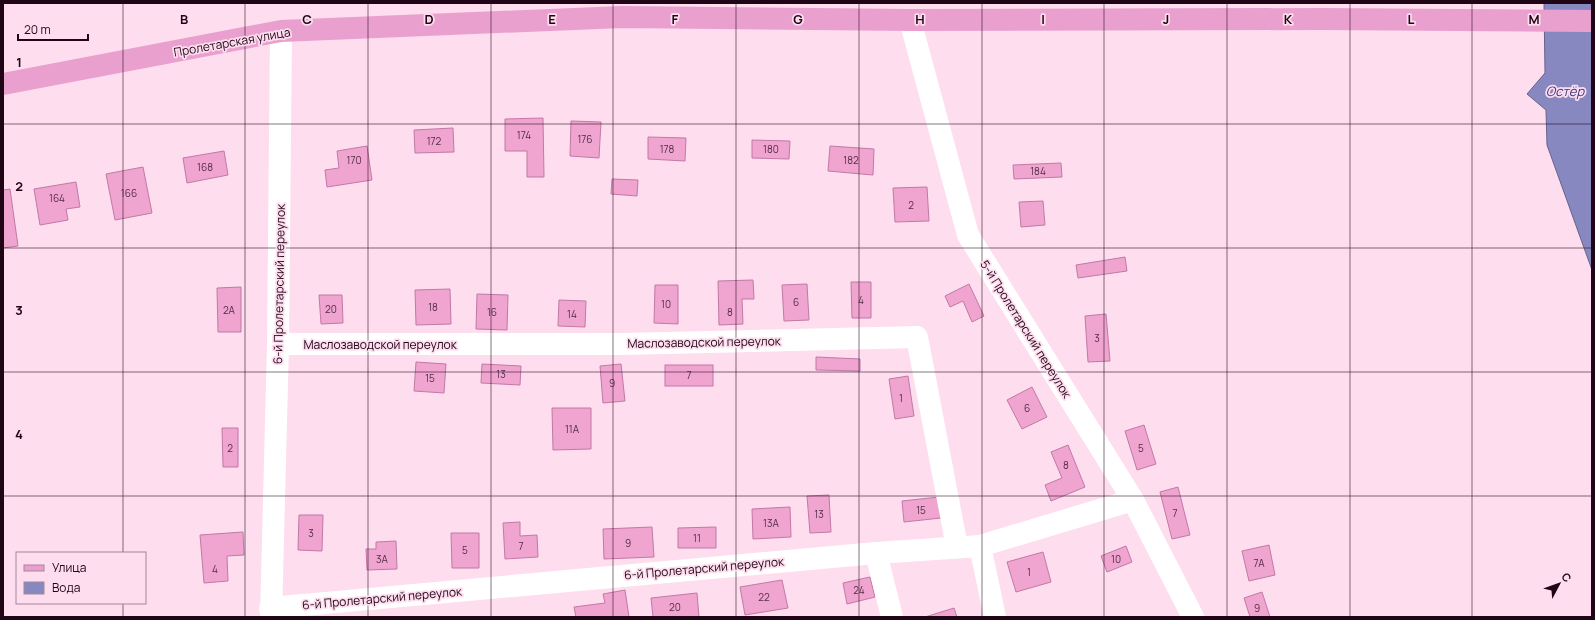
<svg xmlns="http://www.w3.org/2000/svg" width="1595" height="620" font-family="Manrope,sans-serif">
  <rect width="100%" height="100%" fill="#fdddee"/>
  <polygon fill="#8888c0" stroke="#68618d" points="1544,3 1592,3 1592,270 1547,145 1546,110 1527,94 1545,73"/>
  <g fill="#f0a4d0" stroke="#c279a4">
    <polygon points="543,118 544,177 527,177 527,151 505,151 505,119"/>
    <polygon points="571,121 601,122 599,158 570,156"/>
    <polygon points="453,128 454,152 415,153 414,130"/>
    <polygon points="648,137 686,138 685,161 648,159"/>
    <polygon points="752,140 790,141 789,159 752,158"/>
    <polygon points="367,146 372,180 327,187 325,170 339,168 337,151"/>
    <polygon points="830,146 874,149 873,175 828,171"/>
    <polygon points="224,151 228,175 187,183 183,158"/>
    <polygon points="1061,163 1062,177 1014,179 1013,165"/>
    <polygon points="143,167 152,213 115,220 106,174"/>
    <polygon points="612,179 638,180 637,196 611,194"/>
    <polygon points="76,182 80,207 66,209 68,220 40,225 34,189"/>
    <polygon points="927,187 929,221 895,222 893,188"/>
    <polygon points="10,189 18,246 3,248 3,190"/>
    <polygon points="1043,201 1045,225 1021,227 1019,202"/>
    <polygon points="1125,257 1127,271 1078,278 1076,265"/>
    <polygon points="753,280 754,299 742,299 743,324 719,325 718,281"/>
    <polygon points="851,282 871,282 871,318 852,318"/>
    <polygon points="807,284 809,320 784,321 782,285"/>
    <polygon points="969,284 984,316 972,322 963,301 950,307 945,296"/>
    <polygon points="655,285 678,285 678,324 654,323"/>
    <polygon points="241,287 241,332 218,332 217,288"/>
    <polygon points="450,289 451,324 416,325 415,290"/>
    <polygon points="477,294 508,295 507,330 476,329"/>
    <polygon points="319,295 342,295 343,323 321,324"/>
    <polygon points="559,300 586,301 585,327 558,326"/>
    <polygon points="1106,314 1110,361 1088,362 1085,316"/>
    <polygon points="816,357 860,359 860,371 816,370"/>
    <polygon points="416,362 446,364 444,393 414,391"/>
    <polygon points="482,364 521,366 520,385 481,383"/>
    <polygon points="621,364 625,401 603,403 600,366"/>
    <rect x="665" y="365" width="48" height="21"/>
    <polygon points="908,376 914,416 895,419 889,379"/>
    <polygon points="1032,387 1047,417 1022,429 1007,400"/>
    <polygon points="552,408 591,408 591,449 553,450"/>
    <polygon points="1144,425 1156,464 1137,470 1125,431"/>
    <polygon points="222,428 238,428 238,467 223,467"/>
    <polygon points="1068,445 1085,487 1051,501 1045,485 1062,478 1051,452"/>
    <polygon points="1178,487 1190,535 1172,539 1160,492"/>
    <polygon points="829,495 831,532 810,533 807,496"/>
    <polygon points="939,497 941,518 904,522 902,501"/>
    <polygon points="790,507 791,537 753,539 752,509"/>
    <polygon points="299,515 323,515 322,551 298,550"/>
    <polygon points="520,522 520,536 537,535 538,557 505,559 503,523"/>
    <polygon points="652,527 654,557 604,559 603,529"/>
    <polygon points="716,527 716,548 678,548 678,528"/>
    <polygon points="243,532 244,555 227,556 228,581 204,583 200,535"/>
    <polygon points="451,533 479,533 479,568 452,568"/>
    <polygon points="396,541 397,569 367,570 366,549 376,549 376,542"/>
    <polygon points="1269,545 1275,575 1249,581 1242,551"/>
    <polygon points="1126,546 1132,562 1107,572 1101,556"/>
    <polygon points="1043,552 1051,582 1016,592 1007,562"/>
    <polygon points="870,577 875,597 847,604 843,583"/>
    <polygon points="782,580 788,608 745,615 740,587"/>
    <polygon points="625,590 629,617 576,617 574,607 605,603 603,594"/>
    <polygon points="1262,592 1270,617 1250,617 1244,598"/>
    <polygon points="697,593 699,617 653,617 651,598"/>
    <polygon points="954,608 957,617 925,617"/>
  </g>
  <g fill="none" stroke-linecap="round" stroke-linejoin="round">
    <g stroke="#fff" stroke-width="22">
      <polyline points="910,20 968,235 1133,500 1193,617"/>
      <polyline points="278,344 623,344 917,337 957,547"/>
      <polyline points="980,546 995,617"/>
      <polyline points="876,553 892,617"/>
      <polyline points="270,608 876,553 980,546 1133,500"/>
      <polyline points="271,617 278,344 281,31"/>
    </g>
    <polyline stroke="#e9a0ce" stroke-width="22" points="3,84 281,31 622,17 910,20 1322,19 1592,21"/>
  </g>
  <path fill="none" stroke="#1f0516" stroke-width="1" stroke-opacity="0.55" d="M123,3V553M245,3V617M368,3V617M491,3V617M613,3V617M736,3V617M859,3V617M982,3V617M1104,3V617M1227,3V617M1350,3V617M1472,3V617M3,124H1592M3,248H1592M3,372H1592M3,496H1592M123,603V617"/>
  <g text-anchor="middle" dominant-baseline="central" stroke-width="3.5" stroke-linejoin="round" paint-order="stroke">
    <g font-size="10" fill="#532d44">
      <text x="524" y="135">174</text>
      <text x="585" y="139">176</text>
      <text x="434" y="141">172</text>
      <text x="667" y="149">178</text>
      <text x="771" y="149">180</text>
      <text x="354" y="160">170</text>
      <text x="851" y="160">182</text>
      <text x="205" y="167">168</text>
      <text x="1038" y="171">184</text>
      <text x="129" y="193">166</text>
      <text x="57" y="198">164</text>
      <text x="911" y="205">2</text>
      <text x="861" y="300">4</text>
      <text x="796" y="302">6</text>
      <text x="666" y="304">10</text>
      <text x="433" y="307">18</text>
      <text x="331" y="309">20</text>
      <text x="229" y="310">2А</text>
      <text x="492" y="312">16</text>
      <text x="730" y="312">8</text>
      <text x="572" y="314">14</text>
      <text x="1097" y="338">3</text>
      <text x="501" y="374">13</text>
      <text x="689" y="375">7</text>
      <text x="430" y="378">15</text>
      <text x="612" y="383">9</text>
      <text x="901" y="398">1</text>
      <text x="1027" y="408">6</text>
      <text x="572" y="429">11А</text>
      <text x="230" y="448">2</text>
      <text x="1141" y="448">5</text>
      <text x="1066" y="465">8</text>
      <text x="921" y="510">15</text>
      <text x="1175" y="513">7</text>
      <text x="819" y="514">13</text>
      <text x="771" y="523">13А</text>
      <text x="311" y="533">3</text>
      <text x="697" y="538">11</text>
      <text x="628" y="543">9</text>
      <text x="521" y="546">7</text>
      <text x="465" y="550">5</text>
      <text x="382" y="559">3А</text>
      <text x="1116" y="559">10</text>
      <text x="1259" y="563">7А</text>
      <text x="215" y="569">4</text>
      <text x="1029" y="572">1</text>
      <text x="859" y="590">24</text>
      <text x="764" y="597">22</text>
      <text x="675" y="607">20</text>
      <text x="1257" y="608">9</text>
    </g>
    <g font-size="12" fill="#1f0516" stroke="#fdddee">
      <text transform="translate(232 42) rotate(-10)">Пролетарская улица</text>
      <text transform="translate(279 284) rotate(-89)">6-й Пролетарский переулок</text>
      <text transform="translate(1026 329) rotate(58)">5-й Пролетарский переулок</text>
      <text transform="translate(704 342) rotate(-1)">Маслозаводской переулок</text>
      <text x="380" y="344">Маслозаводской переулок</text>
      <text transform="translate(704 568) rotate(-5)">6-й Пролетарский переулок</text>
      <text transform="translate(382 598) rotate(-5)">6-й Пролетарский переулок</text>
    </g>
    <g font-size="13" font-style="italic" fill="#3f397e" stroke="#fdddee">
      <text x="1565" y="91">Остёр</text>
    </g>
  </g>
  <g font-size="13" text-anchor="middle" font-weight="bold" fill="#1f0516" stroke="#fdddee" stroke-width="3.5" stroke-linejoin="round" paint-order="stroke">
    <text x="184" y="24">B</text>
    <text x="307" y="24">C</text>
    <text x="429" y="24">D</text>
    <text x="552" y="24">E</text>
    <text x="675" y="24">F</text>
    <text x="798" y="24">G</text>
    <text x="920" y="24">H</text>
    <text x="1043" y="24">I</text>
    <text x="1166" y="24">J</text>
    <text x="1288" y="24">K</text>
    <text x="1411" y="24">L</text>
    <text x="1534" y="24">M</text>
    <text x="19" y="67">1</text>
    <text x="19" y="191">2</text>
    <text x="19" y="315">3</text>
    <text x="19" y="439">4</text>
  </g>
  <rect width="1595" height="620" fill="none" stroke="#1f0516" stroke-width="8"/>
  <rect x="16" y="552" width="130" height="52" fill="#fdddee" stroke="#a48798"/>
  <rect x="24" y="565" width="20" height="6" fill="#e9a0ce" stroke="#a48798"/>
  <text x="52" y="572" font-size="12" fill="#1f0516">Улица</text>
  <rect x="24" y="582" width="20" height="12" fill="#8888c0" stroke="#a48798"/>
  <text x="52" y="592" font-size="12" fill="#1f0516">Вода</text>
  <g transform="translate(1559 584) rotate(49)" stroke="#fdddee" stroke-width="3" paint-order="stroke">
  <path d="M0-3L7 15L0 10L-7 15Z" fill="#1f0516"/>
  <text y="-6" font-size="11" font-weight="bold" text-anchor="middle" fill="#1f0516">С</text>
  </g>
  <path d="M18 34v6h70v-6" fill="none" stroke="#1f0516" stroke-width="2"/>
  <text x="24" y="34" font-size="12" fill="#1f0516" stroke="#fdddee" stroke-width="3" paint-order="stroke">20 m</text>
</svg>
